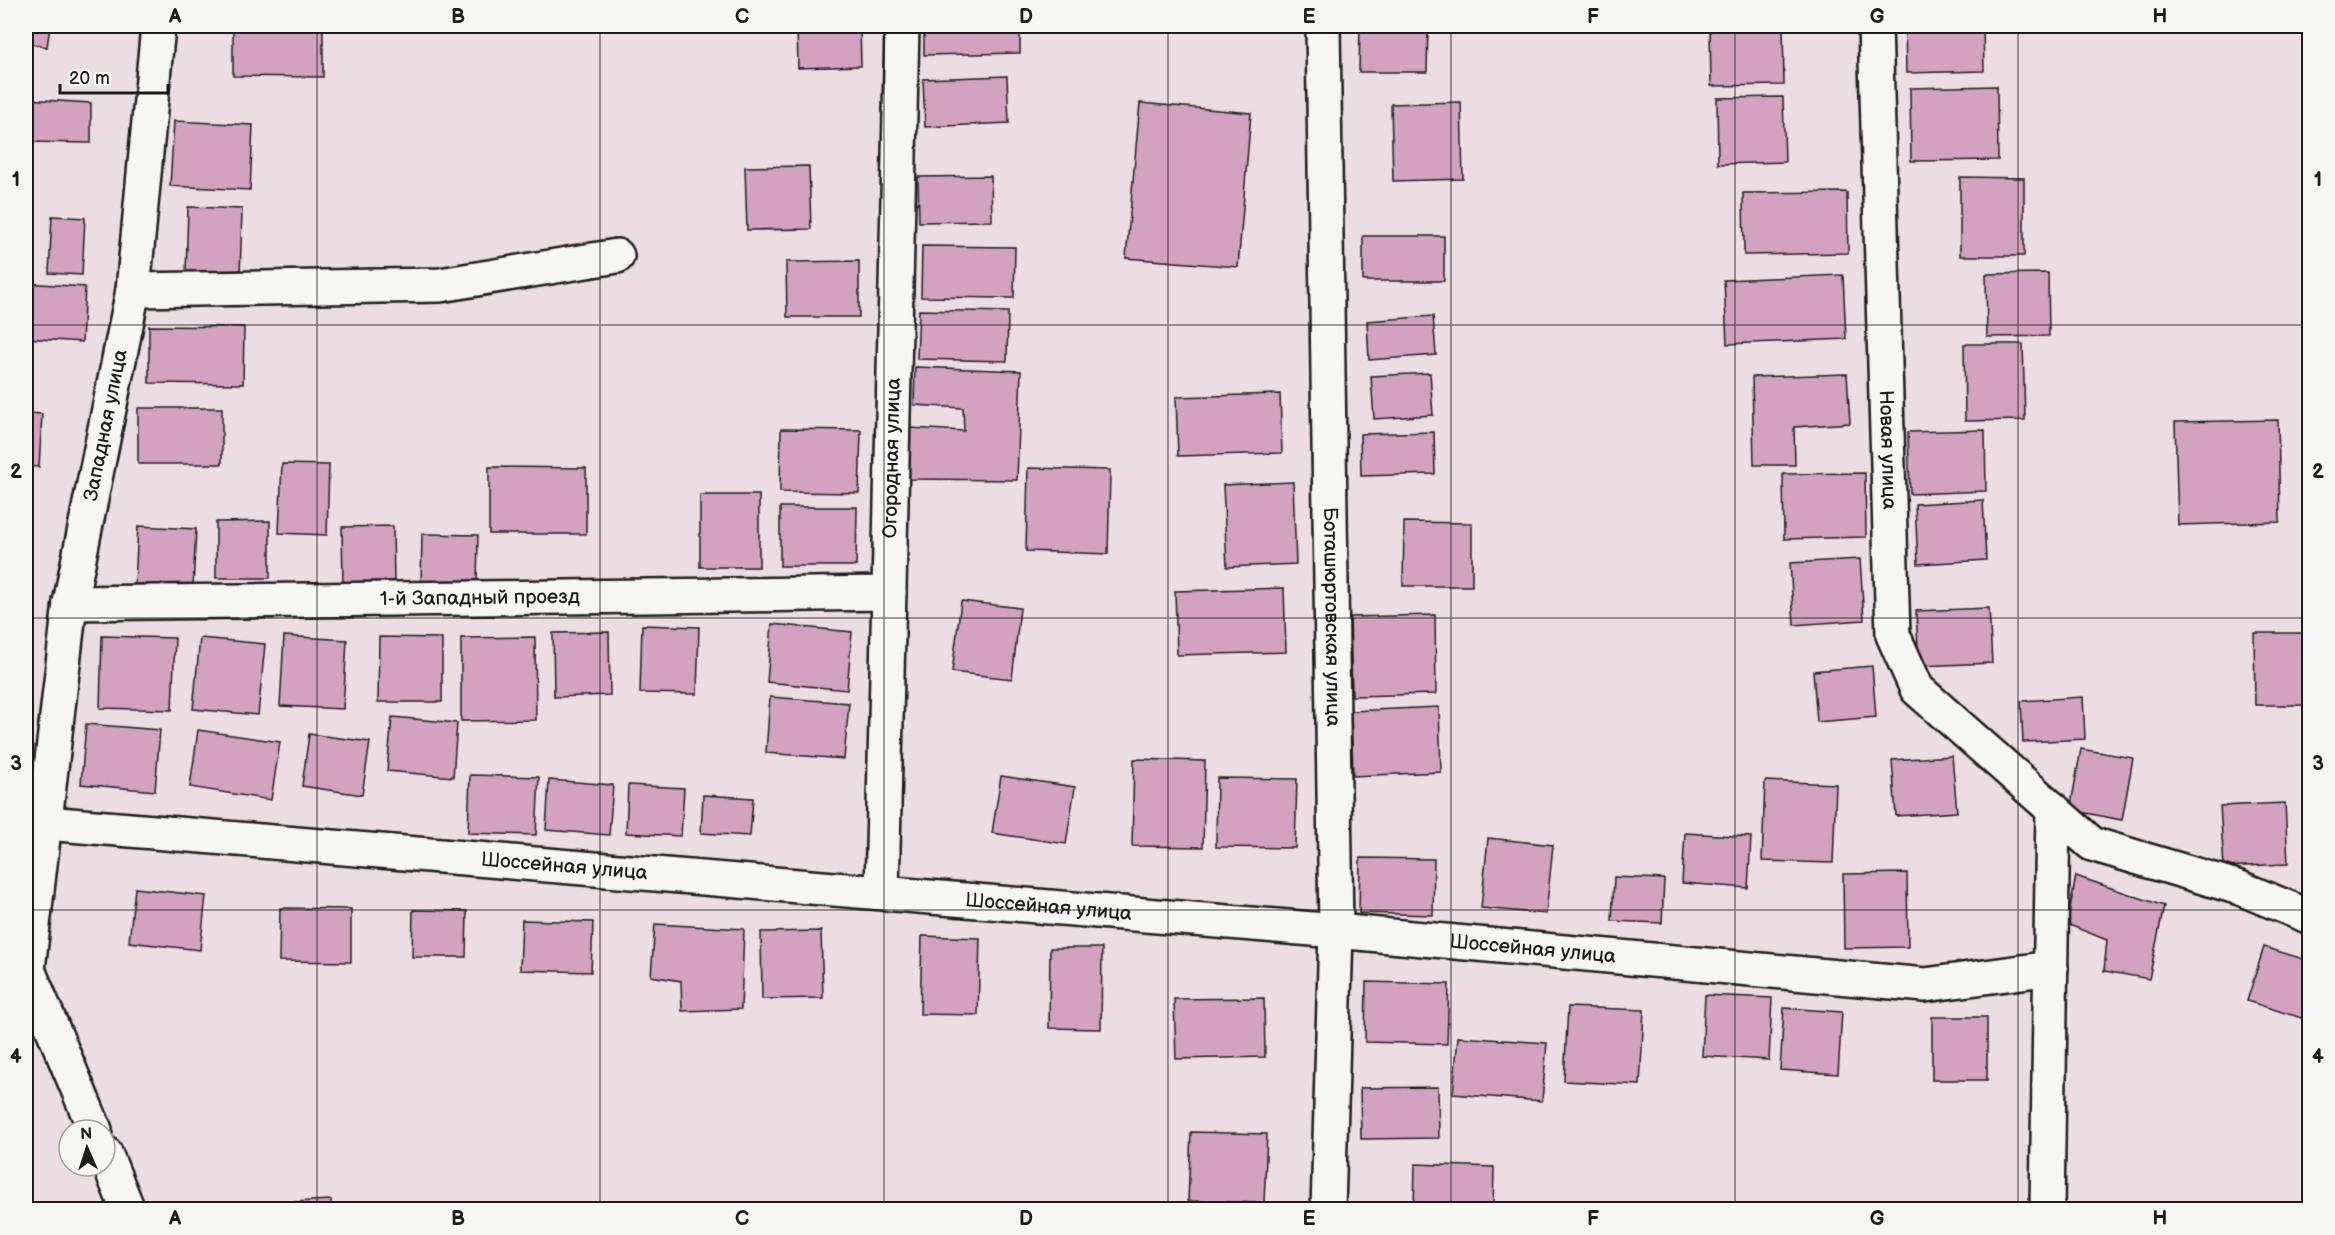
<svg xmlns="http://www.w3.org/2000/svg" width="2335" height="1235" font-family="'Balsamiq Sans',sans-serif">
  <rect width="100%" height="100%" fill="#ecdde3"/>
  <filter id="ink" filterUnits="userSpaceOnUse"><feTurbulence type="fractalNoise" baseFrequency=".0167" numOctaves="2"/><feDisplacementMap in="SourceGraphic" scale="12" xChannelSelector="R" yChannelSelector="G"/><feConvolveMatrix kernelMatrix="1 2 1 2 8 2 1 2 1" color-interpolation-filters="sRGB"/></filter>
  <g filter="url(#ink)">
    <g fill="#d3a2c0" stroke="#1c1c1c" stroke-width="1.5">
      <polygon points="26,26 50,26 47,47 26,43"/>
      <polygon points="233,26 323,26 323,77 233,76"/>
      <polygon points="797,26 860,26 861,66 798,68"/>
      <polygon points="924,26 1020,26 1020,53 924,55"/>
      <polygon points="1360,26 1428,26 1427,72 1359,72"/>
      <polygon points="1710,26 1783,26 1784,85 1711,86"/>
      <polygon points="1905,26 1983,26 1984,71 1906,73"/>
      <polygon points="1007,76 1009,123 925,127 923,79"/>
      <polygon points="1997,86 1998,160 1911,161 1910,88"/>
      <polygon points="1783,97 1785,162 1718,164 1717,98"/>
      <polygon points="26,99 91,103 91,143 26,142"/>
      <polygon points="1461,102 1463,179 1393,181 1391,104"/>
      <polygon points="1140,103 1251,113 1238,267 1126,258"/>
      <polygon points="174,121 253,125 250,190 170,186"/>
      <polygon points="809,166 811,229 747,230 745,167"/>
      <polygon points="991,176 992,221 919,222 918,177"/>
      <polygon points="1960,177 2024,178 2024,256 1960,256"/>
      <polygon points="1847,192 1848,253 1744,255 1743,193"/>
      <polygon points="188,207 242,209 240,276 186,274"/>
      <polygon points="52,216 85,218 82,275 49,273"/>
      <rect x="1363" y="236" width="81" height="45"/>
      <polygon points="922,246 1015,247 1014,298 921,297"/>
      <polygon points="859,261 859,317 787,317 786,262"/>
      <polygon points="2048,273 2049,336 1987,337 1986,274"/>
      <polygon points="1843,275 1846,339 1727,344 1724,280"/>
      <polygon points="26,283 85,287 82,342 26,338"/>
      <polygon points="919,310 1008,312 1007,361 917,359"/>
      <polygon points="1433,316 1436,355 1369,360 1367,321"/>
      <polygon points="149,326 244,327 243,384 149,383"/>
      <polygon points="2307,338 2310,338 2310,409 2308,409"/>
      <polygon points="1964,344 2023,344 2025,420 1965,421"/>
      <polygon points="915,367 1021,371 1017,480 908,479 910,428 964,431 963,408 914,405"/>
      <polygon points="1430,373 1433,415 1374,419 1371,376"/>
      <polygon points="1847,374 1850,423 1794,427 1795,465 1754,465 1752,377"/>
      <polygon points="1280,394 1282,453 1178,456 1176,397"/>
      <rect x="138" y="408" width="84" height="56"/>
      <polygon points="26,413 42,414 39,467 26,466"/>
      <polygon points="2278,420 2280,522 2178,525 2175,422"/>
      <polygon points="781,429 861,430 859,493 780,492"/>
      <polygon points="1985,430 1986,491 1910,494 1908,432"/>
      <polygon points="1434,432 1435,474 1361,476 1360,434"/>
      <polygon points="282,464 329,465 327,535 279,533"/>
      <polygon points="489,467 586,468 586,534 489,534"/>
      <polygon points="1028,468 1110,470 1108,554 1026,551"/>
      <polygon points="1865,473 1866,537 1784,539 1783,474"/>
      <polygon points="1293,482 1296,564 1227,567 1223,485"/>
      <rect x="700" y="495" width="59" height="72"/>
      <polygon points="1983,500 1986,560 1918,564 1915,504"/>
      <polygon points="780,507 857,507 856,566 780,566"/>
      <polygon points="270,521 270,578 216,578 216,522"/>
      <polygon points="1404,522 1472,523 1472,586 1403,586"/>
      <polygon points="138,526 196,529 193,587 135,584"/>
      <polygon points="393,526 394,584 343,585 342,527"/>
      <polygon points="422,534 478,535 477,586 421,585"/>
      <polygon points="1860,559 1864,620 1794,625 1790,563"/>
      <polygon points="1284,588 1286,652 1177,655 1175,591"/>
      <polygon points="961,601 1020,608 1012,679 952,672"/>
      <polygon points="1989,608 1992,663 1919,666 1916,611"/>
      <polygon points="1435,615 1436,694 1352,696 1350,617"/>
      <polygon points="772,624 852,632 847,690 767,682"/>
      <polygon points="642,625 699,627 697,694 640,693"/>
      <polygon points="609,632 610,695 554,697 553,633"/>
      <polygon points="2254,633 2310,633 2310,705 2255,705"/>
      <polygon points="102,636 175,638 172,710 100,708"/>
      <polygon points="284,636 347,640 343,709 280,706"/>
      <polygon points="379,637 442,638 442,702 378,702"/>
      <polygon points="535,637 536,720 461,721 461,638"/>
      <polygon points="200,638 265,644 258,715 193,709"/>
      <polygon points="1872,666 1876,717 1817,722 1813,671"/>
      <polygon points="770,697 849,703 844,759 766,753"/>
      <polygon points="2083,697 2085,739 2023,742 2021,701"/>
      <polygon points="1439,707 1441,772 1353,776 1351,711"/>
      <polygon points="392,717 457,723 453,777 387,771"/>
      <polygon points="86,724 160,730 155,791 81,784"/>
      <polygon points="198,730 280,742 271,800 190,787"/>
      <polygon points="309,734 370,742 362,795 302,786"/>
      <polygon points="2081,749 2133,758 2122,820 2070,810"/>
      <polygon points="1952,756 1957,812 1896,816 1892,760"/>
      <polygon points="1134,759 1205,761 1203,847 1132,846"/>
      <polygon points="470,775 539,777 536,835 468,833"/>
      <polygon points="1001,776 1075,787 1066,844 992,833"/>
      <polygon points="1217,778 1297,779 1295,848 1216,847"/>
      <polygon points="549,780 613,785 609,835 546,830"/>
      <polygon points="1765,781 1836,784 1833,863 1762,861"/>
      <polygon points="628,785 684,788 681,836 626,833"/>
      <polygon points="703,795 753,798 750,836 701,833"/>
      <polygon points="2285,803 2288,864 2224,867 2220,806"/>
      <polygon points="1685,833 1751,837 1748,888 1682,883"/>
      <polygon points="1488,838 1553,845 1546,914 1481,908"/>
      <polygon points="1360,858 1434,859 1433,915 1359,913"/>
      <polygon points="1907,873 1908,947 1844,948 1843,874"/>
      <polygon points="2076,876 2164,906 2149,979 2104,971 2107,940 2067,924"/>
      <polygon points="1614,877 1664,879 1662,923 1612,921"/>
      <polygon points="135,888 206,896 200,950 129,942"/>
      <polygon points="280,908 351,909 351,962 279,961"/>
      <polygon points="413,910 467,911 466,957 412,957"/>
      <polygon points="522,920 593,922 591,972 520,970"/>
      <polygon points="655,924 744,929 741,1009 682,1011 681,981 651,976"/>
      <polygon points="821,931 823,998 762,999 761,932"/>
      <polygon points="922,936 980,938 978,1015 920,1014"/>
      <polygon points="2264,947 2310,961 2308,1020 2247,1001"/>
      <polygon points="1050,948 1102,948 1101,1029 1049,1028"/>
      <polygon points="1366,982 1449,984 1447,1044 1365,1042"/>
      <polygon points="1705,995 1772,998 1769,1060 1702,1056"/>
      <polygon points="1264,998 1265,1057 1176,1059 1174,999"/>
      <polygon points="1568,1007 1644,1010 1640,1085 1564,1081"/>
      <polygon points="1784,1008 1842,1012 1838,1074 1780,1070"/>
      <rect x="1932" y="1017" width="55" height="63"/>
      <polygon points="1458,1037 1547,1043 1542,1101 1453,1094"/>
      <polygon points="1438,1087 1439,1138 1361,1139 1360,1088"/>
      <polygon points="1191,1132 1267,1134 1264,1203 1188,1201"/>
      <polygon points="1415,1164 1494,1167 1493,1210 1414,1210"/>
      <polygon points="331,1200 331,1210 257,1210 257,1204"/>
    </g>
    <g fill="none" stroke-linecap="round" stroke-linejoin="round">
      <g stroke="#1c1c1c" stroke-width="38">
        <g id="minor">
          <path id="s1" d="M1323,26L1336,931L1328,1210"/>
          <path id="s2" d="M1875,26L1893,635L1917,689L2092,844L2240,888L2310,917"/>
          <polyline points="133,290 440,285 617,256"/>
          <path id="s3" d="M70,603L889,593"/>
          <path id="s4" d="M46,823L1336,931L1925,985L2051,968"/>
          <path id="s5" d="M882,892L902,26"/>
          <polyline points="26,965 95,1130"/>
          <path id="s6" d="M26,970L28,969L70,603L133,290L158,26"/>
          <polyline points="105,1153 128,1210"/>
          <polyline points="2047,1210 2053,809"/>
        </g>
      </g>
      <use href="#minor" stroke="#f6f6f2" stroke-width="33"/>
    </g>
  </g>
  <path fill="none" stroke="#1c1c1c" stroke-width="1.5" stroke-opacity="0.55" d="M317,26V1210M600,26V1210M884,26V1210M1168,26V1210M1451,26V1210M1735,26V1210M2018,26V1210M26,325H2310M26,618H2310M26,910H2310"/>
  <g text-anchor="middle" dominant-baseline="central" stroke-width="5" stroke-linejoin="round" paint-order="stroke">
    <g font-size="20" fill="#1c1c1c" stroke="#f6f6f2">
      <text stroke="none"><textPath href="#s6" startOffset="552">Западная улица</textPath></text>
      <text stroke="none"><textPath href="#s2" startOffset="424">Новая улица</textPath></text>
      <text stroke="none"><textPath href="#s5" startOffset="434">Огородная улица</textPath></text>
      <text stroke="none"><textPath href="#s3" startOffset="410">1-й Западный проезд</textPath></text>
      <text stroke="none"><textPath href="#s1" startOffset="591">Боташюртовская улица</textPath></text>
      <text stroke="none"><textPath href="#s4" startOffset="520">Шоссейная улица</textPath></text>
      <text stroke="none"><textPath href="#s4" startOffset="1006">Шоссейная улица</textPath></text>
      <text stroke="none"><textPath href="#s4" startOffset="1492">Шоссейная улица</textPath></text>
    </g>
  </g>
  <rect width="2335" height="1235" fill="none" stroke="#f6f6f2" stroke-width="66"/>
  <g transform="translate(87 1148) rotate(357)"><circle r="28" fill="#f6f6f2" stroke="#9f9f9c" stroke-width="1.5"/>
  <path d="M0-4.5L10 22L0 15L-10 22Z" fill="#1c1c1c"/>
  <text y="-9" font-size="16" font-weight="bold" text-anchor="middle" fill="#1c1c1c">N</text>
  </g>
  <path d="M60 84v9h108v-9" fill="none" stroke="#1c1c1c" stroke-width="3"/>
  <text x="69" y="84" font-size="18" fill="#1c1c1c" stroke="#f6f6f2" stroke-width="4.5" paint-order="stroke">20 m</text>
  <rect x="33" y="33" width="2269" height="1169" fill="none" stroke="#1c1c1c" stroke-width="2"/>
  <g font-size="20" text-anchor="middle" font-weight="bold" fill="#1c1c1c">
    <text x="175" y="23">A</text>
    <text x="458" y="23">B</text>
    <text x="742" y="23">C</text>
    <text x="1026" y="23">D</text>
    <text x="1309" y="23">E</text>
    <text x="1593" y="23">F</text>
    <text x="1877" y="23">G</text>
    <text x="2160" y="23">H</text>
    <text x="16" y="186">1</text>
    <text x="2318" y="186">1</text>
    <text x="16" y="478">2</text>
    <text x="2318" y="478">2</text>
    <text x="16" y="770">3</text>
    <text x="2318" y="770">3</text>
    <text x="16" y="1063">4</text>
    <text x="2318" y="1063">4</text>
    <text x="175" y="1225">A</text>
    <text x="458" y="1225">B</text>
    <text x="742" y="1225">C</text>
    <text x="1026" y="1225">D</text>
    <text x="1309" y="1225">E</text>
    <text x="1593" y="1225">F</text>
    <text x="1877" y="1225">G</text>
    <text x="2160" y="1225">H</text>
  </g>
</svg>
